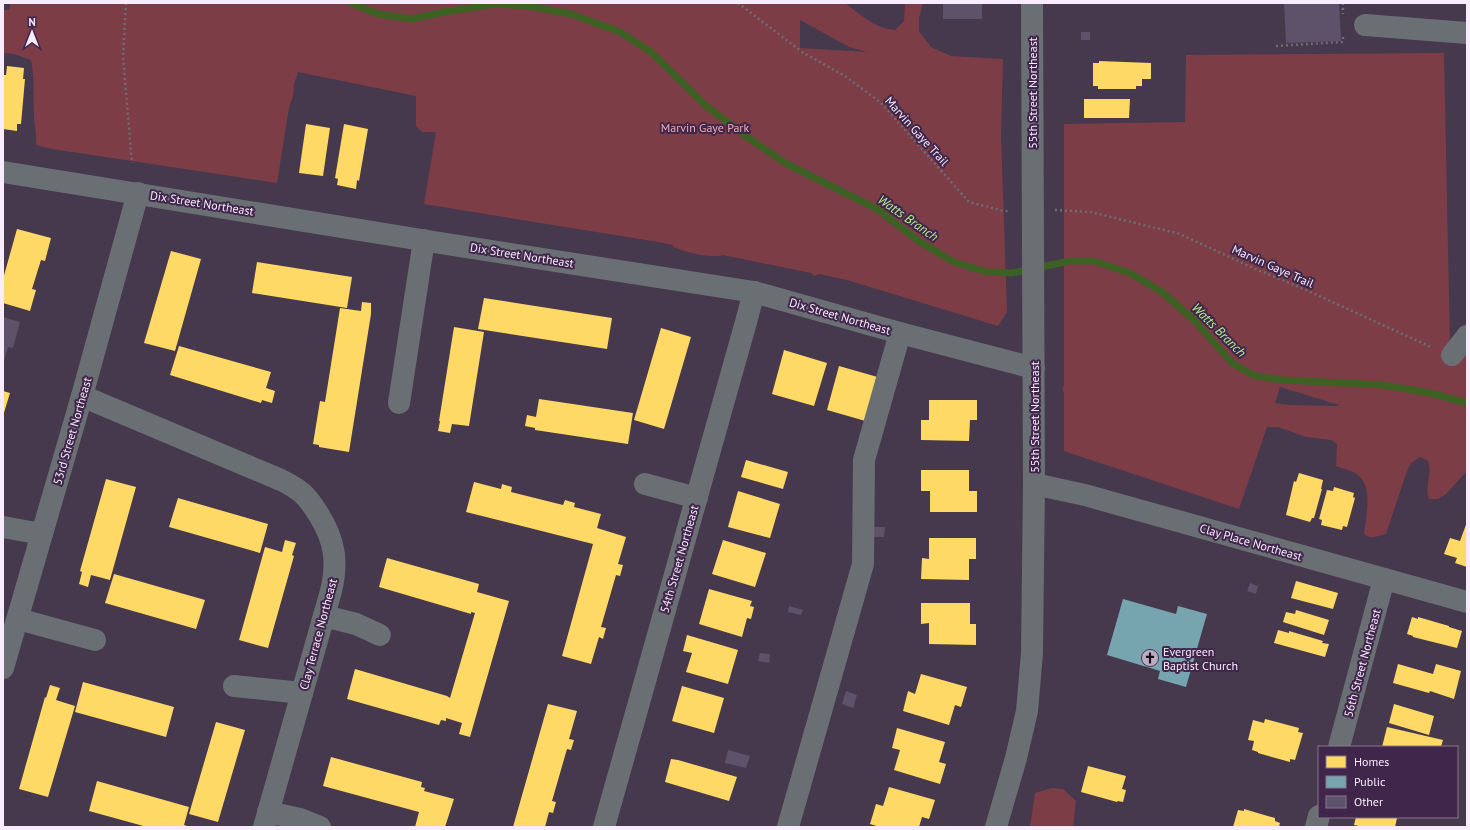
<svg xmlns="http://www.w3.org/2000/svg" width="1470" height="830" font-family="'PT Sans',sans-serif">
  <rect width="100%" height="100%" fill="#46384d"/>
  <g fill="#7c3d47" fill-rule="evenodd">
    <path d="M11,3H845C861,15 874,28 895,30L904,21L905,3H923L919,18V31L931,47L951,56L1003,59L1001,135L1007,312L998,326L847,280L819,274L814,276L811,273L723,255C710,259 686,252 673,247V245L652,241L424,204L436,132H422L416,126V96L298,72L294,84L293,96L289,108L277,183L52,149L36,145C37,134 34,125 34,114C33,94 35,80 31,60L14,54L3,53V10H9ZM800,20L849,47L867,52L800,48Z"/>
    <path d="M1444,53L1450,344L1467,343V471L1446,494L1438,499H1429C1424,487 1433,474 1428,461L1420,457L1411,463L1407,471L1386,534C1378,536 1371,540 1364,534C1366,518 1373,488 1359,476C1353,470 1343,469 1336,466L1337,444L1331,440L1306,437L1278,427H1267L1239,509L1064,451V393L1062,388L1064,386V124L1185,122L1186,55ZM1280,387L1339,405V406L1290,405L1275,403Z"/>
    <polygon points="1052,788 1063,789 1076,801 1073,827 1030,827 1035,793"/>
  </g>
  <g fill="#ffd966">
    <polygon points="1099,61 1151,63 1151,79 1142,79 1142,86 1136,86 1136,89 1098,89 1098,86 1093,86 1093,63 1099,63"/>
    <polygon points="7,66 24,68 23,79 25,79 21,124 17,124 17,131 3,129 3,75 6,75"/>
    <polygon points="1084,99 1130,99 1129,118 1084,118"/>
    <polygon points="306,124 330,128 323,176 299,173"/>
    <polygon points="344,124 368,129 359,181 357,180 356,189 337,185 338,179 335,178"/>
    <polygon points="17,229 51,238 45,261 41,260 32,289 36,290 30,311 3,303 3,279"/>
    <polygon points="171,251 201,259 175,351 144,343"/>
    <polygon points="257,262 352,277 347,308 252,293"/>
    <polygon points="484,298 612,318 607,349 478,329"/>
    <polygon points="362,302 371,303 371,314 349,452 319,447 319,445 313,444 320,401 325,402 340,308 361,311"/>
    <polygon points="454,327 484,332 469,426 452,424 450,433 438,431 440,421 439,421"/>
    <polygon points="661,328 691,337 664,429 634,420"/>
    <polygon points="179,346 271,372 266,388 275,391 272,403 262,400 261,403 170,375"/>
    <polygon points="784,350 827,363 814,406 772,394"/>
    <polygon points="839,366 881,378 869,422 827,410"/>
    <polygon points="3,391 10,393 3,416"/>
    <polygon points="539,399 633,413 628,444 535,430 535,428 525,426 527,415 536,417"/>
    <polygon points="929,400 977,400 977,420 970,420 969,441 921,440 921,420 929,420"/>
    <polygon points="746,460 788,472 783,489 741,477"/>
    <polygon points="921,470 969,470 969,491 977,491 977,512 930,512 930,491 921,491"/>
    <polygon points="1299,473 1323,480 1321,489 1322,489 1314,518 1312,518 1310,522 1286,515 1294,481 1296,482"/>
    <polygon points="106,479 136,487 110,580 91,575 88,587 79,584 82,572 80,571"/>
    <polygon points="474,482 501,489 502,484 512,487 511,492 563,505 565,500 575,503 574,507 601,514 597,528 626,537 618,564 623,565 620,576 616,575 601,627 606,628 603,639 599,637 591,664 562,656 593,544 466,512"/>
    <polygon points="1334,487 1354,493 1353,497 1355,498 1347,527 1343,526 1342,530 1321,525 1322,520 1319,519 1327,490 1333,491"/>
    <polygon points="738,491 780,504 770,538 728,527"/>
    <polygon points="178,498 268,524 260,553 169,527"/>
    <polygon points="1467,522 1467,567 1455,563 1457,558 1444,554 1450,538 1460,541"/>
    <polygon points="929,538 976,538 976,559 969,559 969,580 921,579 922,558 929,559"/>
    <polygon points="285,540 296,543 292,555 294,556 268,648 239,640 265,547 282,552"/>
    <polygon points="723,540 766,553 755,587 712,574"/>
    <polygon points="387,558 479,584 477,592 509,601 470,737 459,734 462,723 446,718 446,721 441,720 439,725 347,699 355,669 447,696 450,698 475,613 471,612 471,614 379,587"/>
    <polygon points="114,574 205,600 196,629 105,603"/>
    <polygon points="1296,581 1338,593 1333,609 1291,598"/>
    <polygon points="709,589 752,601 750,606 754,607 751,619 747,618 742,637 699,624"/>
    <polygon points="921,603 970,603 970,624 976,624 976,645 929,644 929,623 921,624"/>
    <polygon points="1296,610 1329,620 1324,635 1283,622 1286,612 1295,614"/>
    <polygon points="1412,617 1418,619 1418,617 1449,626 1449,627 1462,631 1457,648 1413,637 1413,636 1407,634"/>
    <polygon points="1278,630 1289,633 1289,631 1323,641 1322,643 1329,644 1325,657 1274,643"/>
    <polygon points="687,635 738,650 728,684 686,672 692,653 683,651"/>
    <polygon points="1398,664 1433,674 1436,664 1461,671 1454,699 1430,691 1429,693 1393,683"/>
    <polygon points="921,674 967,687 961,707 955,705 949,725 903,711 908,691 915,694"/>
    <polygon points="83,682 174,707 166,737 75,712"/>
    <polygon points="50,685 60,688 56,700 75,706 48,797 19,789 45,697 46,698"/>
    <polygon points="682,686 724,698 714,733 672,721"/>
    <polygon points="548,704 577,711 569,739 574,740 571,750 567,749 552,801 556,802 553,813 549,812 545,827 513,827"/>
    <polygon points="1394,704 1434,716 1429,735 1389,723"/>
    <polygon points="1265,719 1299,728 1298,732 1303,733 1295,760 1290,759 1290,762 1258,753 1258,752 1252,750 1254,741 1248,740 1253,720 1264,723"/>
    <polygon points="216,722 245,730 218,822 189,814"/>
    <polygon points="1387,727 1443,740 1441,747 1382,747"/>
    <polygon points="897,728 945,742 939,762 946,764 940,784 894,770 900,750 892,748"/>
    <polygon points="331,757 422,782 421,787 425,788 424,791 454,799 445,827 415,827 419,812 323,786"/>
    <polygon points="671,759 678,760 737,777 729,801 665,782"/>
    <polygon points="1088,766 1126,776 1122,789 1126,790 1123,802 1118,801 1117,802 1081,792"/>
    <polygon points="97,781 189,807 184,825 190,827 147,827 89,811"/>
    <polygon points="889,787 935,800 929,819 922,817 919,827 880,827 870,824 876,804 883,806"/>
    <polygon points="1244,809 1275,818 1275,821 1280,823 1279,827 1233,827 1238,810 1244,811"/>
    <polygon points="1356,817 1395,817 1397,818 1395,827 1358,827 1359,826 1354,825"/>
  </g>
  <polygon fill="#76a5af" points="1123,599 1176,614 1178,606 1207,614 1186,687 1158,679 1160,671 1107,655"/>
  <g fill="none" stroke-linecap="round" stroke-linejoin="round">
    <polyline stroke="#3c6123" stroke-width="7" points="351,3 378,14 412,19 444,12 495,4 528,6 571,14 620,32 651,52 705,105 747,137 787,164 877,209 920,242 954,262 987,272 1012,273 1070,261 1094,261 1130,273 1162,292 1194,320 1232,363 1255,376 1283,380 1383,385 1430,393 1467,403"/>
  </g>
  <g fill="#5d5269">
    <rect x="943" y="3" width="39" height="16"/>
    <polygon points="1284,3 1339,3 1341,41 1286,43"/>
    <rect x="1081" y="32" width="9" height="8"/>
    <polygon points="3,317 20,322 13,348 8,347 3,364"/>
    <polygon points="871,527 885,527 884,537 871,537"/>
    <polygon points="1250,583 1258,586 1256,594 1247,591"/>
    <polygon points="789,606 803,610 801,615 788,612"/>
    <polygon points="760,653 770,654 769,663 758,661"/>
    <polygon points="846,691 857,695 853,708 842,704"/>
    <polygon points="728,750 750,756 746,768 725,763"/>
  </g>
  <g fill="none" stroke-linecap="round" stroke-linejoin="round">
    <g stroke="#6d6d73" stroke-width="2.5" stroke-dasharray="2 3" stroke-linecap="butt">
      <polyline points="126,3 123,57 132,163"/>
      <polyline points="738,3 802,52 845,76 881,103 969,202 1004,211 1010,211"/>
      <polyline points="1343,3 1343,14"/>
      <polyline points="1276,46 1343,42 1343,35"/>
      <polyline points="1055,210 1091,212 1180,234 1253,268 1306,290 1431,347"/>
    </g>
    <g stroke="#6a6f73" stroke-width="22">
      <polyline points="1365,25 1467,33"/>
      <polyline points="3,172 434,242 754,292 900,333 1034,368"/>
      <polyline points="1452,355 1467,336"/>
      <path d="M82,396L281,480C289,484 296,488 302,493C309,499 314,507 319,515C335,541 338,562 331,591L264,827"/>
      <polyline points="399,403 424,240"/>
      <polyline points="645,484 697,498"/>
      <polyline points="1034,484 1085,495 1467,602"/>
      <polyline points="3,527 42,534"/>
      <polyline points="324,616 356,624 380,635"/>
      <polyline points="18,619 95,640"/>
      <polyline points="3,668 82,396 138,193"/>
      <polyline points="234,686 302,693"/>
      <polyline points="1339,747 1384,579"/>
      <polyline points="268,812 300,819 320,827"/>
      <polyline points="604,827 746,322 754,292"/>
      <polyline points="788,827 863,564 864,460 900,333"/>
      <polyline points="996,827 1016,758 1027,711 1032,653 1034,484 1032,3"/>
      <polyline points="1316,827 1319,816"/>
    </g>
  </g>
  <defs>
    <g id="church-disc" transform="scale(0.9)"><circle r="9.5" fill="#baadc1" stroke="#3f264a"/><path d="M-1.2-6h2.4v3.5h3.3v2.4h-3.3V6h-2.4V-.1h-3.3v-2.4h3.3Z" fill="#111"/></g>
  </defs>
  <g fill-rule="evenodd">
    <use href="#church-disc" x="1150" y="658"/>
  </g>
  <g text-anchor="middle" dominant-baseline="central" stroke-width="4" stroke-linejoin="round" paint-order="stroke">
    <g font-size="12" fill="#f9ecff" stroke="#3f264a">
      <text transform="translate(1032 93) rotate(-90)">55th Street Northeast</text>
      <text transform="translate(917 131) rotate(48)">Marvin Gaye Trail</text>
      <text transform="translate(202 203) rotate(9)">Dix Street Northeast</text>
      <text transform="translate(522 255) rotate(9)">Dix Street Northeast</text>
      <text transform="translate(1273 266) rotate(24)">Marvin Gaye Trail</text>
      <text transform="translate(840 316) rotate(16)">Dix Street Northeast</text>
      <text transform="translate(1034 417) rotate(-90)">55th Street Northeast</text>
      <text transform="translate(72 431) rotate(-74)">53rd Street Northeast</text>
      <text transform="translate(1251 542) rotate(16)">Clay Place Northeast</text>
      <text transform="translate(679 559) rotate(-74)">54th Street Northeast</text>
      <text transform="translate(318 634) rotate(-75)">Clay Terrace Northeast</text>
      <text transform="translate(1362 663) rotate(-75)">56th Street Northeast</text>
    </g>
    <g font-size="12" fill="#f4acb0" stroke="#3f264a">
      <text x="705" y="127">Marvin Gaye Park</text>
    </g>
    <g font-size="12" fill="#f9ecff" stroke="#3f264a" text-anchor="start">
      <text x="1163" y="651">Evergreen<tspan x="1163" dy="14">Baptist Church</tspan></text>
    </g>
    <g font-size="13" font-style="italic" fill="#b1ef8f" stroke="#3f264a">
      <text transform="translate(908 218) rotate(35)">Watts Branch</text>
      <text transform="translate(1219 330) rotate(45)">Watts Branch</text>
    </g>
  </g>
  <rect width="1470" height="830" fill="none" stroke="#f9ecff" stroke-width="8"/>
  <rect x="1318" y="746" width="140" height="72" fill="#3f264a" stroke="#897592"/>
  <rect x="1326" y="756" width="20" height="12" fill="#ffd966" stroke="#897592"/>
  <text x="1354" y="766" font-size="12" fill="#f9ecff">Homes</text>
  <rect x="1326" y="776" width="20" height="12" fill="#76a5af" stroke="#897592"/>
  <text x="1354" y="786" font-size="12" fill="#f9ecff">Public</text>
  <rect x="1326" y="796" width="20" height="12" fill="#5d5269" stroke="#897592"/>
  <text x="1354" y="806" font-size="12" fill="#f9ecff">Other</text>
  <g transform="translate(32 32)" stroke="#3f264a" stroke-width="3" paint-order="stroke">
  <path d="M0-3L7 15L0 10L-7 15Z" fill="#f9ecff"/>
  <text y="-6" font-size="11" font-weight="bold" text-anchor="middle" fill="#f9ecff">N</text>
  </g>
</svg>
